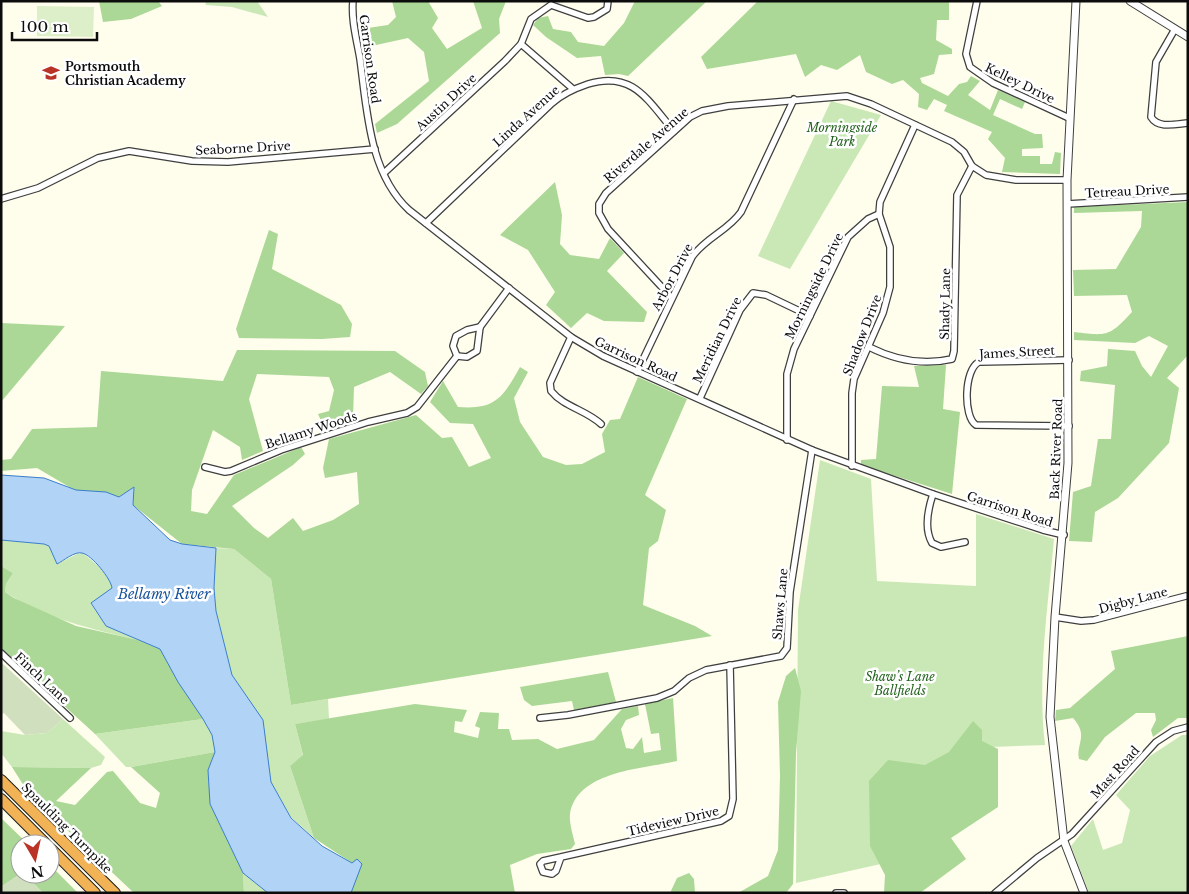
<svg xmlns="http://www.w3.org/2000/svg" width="1189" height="894" font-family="'Libre Baskerville',serif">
  <rect width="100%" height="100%" fill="#fffdec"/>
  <g fill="#cae8b6">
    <polygon points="205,1 257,1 268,17 232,7 206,5"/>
    <polygon points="831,101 881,115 790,269 758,256"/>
    <path d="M820,460L871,479L877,581L976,586V514L1054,539C1048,607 1037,677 1045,745L991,747L885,863L796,883L798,610Z"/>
    <path d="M1,540L43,544L49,546L57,564L77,554L82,553C94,561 109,574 113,588L91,604L106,626L138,640C92,629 46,619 5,592L6,584L13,573L1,566Z"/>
    <polygon points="216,548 234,549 271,579 291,705 328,699 329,719 295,724 303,756 290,766 314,838 291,817 271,782 262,720 232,675 216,611 214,588"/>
    <polygon points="63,719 105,757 101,765 91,768 12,767 1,753 1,731 25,735 47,733"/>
    <polygon points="203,719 212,735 215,752 131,767 126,767 95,734"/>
    <polygon points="1182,735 1188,735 1188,893 1089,893 1071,846 1093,819 1103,850 1122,843 1130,810 1116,795 1150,756"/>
    <polygon points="243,873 268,893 244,893"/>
  </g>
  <g fill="#abd896">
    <polygon points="99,1 158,1 162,6 131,19 103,22"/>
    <polygon points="392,1 428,1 438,18 432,28 447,49 482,28 473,1 506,1 499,19 500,33 397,124 377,133 375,124 429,81 424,52 408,38 367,47 361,29 388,25 396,17"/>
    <polygon points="635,1 707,1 628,76 619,74 605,75 601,56 577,58 546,37 533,25 538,18 548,16 553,29 571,32 578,42 604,46 624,23"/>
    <polygon points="758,1 949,1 949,20 937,20 936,40 952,49 952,54 939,55 934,74 920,78 922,83 948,96 959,84 967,82 971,76 980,81 968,95 990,110 998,90 1025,102 1022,109 1000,99 993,115 1035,134 1042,134 1043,148 1022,149 1022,156 1040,156 1040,164 1052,164 1055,152 1061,153 1060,174 1002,172 1005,158 988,139 992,132 944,111 947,105 934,99 927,110 918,107 919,94 903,80 892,84 866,72 860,55 837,70 821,65 805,77 796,54 707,69 701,57"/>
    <polygon points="555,182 562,215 560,244 570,255 599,259 610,238 624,253 607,271 647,312 644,322 604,321 587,313 571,328 546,305 555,292 528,250 500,235"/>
    <path d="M1188,202V355L1167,378L1179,388L1169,443L1118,498L1095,512L1092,542L1069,541L1073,492L1091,486L1098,439H1111L1115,385L1080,381L1081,371L1107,366L1108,349L1135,351L1142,366L1151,377L1168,346L1149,336L1135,343L1074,340V332C1107,336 1109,337 1132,312L1127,295L1074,296L1073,270L1116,269L1141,227L1142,211L1074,213V207Z"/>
    <polygon points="269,230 278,234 272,269 341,305 352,324 350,337 322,339 239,338 236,329"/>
    <polygon points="1,323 65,326 1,402"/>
    <path d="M237,350L395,351L425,372L428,386L421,394L390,372L354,387L353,418L325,429L318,414L329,411L334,390L329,377L257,374L249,399L263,451L242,460L240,447L213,430L192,490L191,511L207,514L234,475L301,447L305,454L293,465L232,506L254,528L268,538L293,518L303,531L333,520L359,504L357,472L325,478L323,468L329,439L416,415L442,438L452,437L469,467L491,458L473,424L450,423L430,402L443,381L458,407C496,410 503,397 520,367L528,372L514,398L520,422L543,457L566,465L582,464L605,452L602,434L610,420L620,419L638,377L687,399L645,495L666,510L658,541L649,548L643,605L695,626L712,636L291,705L271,579L234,549L182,544L133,505L134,487L119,497L76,491L37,468L1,471V460L11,459L32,429L97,427L101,371L223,381Z"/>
    <polygon points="946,365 943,409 960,412 952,494 861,465 861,460 876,459 882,386 919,387 914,366"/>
    <polygon points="1,566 13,573 6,584 5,592 14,598 76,626 138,640 160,649 178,682 203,719 95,734 1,648"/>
    <path d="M1188,636V718H1178L1153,737L1151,730L1156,720L1155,713H1136L1105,737L1087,761L1079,759C1076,743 1089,736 1073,718L1055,721L1056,710L1070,708L1115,669L1111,651Z"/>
    <polygon points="795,668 801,691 796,753 793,884 786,893 738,893 768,876 778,850 780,776 778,702 786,676"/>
    <polygon points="608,672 616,702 574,710 572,701 532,706 524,700 520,687"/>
    <path d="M673,698L677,761C642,769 577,771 570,814C569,823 573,835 575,844L571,849L537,854L510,865L515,893H350L352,863L314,838L290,766L303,755L295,724L415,704L467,710L462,722L455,721L454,732L478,738L480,728L475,726L480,712L499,713L498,729H509L512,740L538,739L557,749L594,740L622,709L638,706L639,715L626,720L621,729L626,748L633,749L642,737L644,753L661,750L659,733L651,734L645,704Z"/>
    <polygon points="973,721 982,730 982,741 998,749 998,807 951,838 966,859 920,893 884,893 885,875 870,846 869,781 888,760 925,765 949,752"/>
    <polygon points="215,752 208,770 210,804 243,873 244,893 134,893 29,794 12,767 91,768 56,801 75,805 107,772 113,771 140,803 156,808 160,793 131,767"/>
    <polygon points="1,818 28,844 20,844 20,874 1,887"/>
    <polygon points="50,865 78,893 43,893 24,874 50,874"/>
    <polygon points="689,873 694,879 695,893 670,893 677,878"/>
  </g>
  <g fill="#d0dfbe">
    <polygon points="1,663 3,664 63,719 47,733 25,735 4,713 1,715"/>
    <polygon points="20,874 24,874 43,893 1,893 1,887"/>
  </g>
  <polygon fill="#ddefc8" points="37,6 94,7 93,37 37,36"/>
  <path fill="#b1d3f5" stroke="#3a7ecb" d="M1,475L44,478L76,490L106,492L119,497L134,487L133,505L170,540L182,544L216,548L214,588L216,611L232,675L263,720L271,782L291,818L322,846L352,863L357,859L362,864L351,893H268L243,873L210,804L208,770L215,752L212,735L203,719L178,682L160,649L106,626L91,603L112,588C111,579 92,555 82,553C75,551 63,561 57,564L49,546L44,544L1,540Z"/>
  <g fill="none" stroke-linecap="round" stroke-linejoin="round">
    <g stroke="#3f3f3f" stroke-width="8">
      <g id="minor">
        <path d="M353,1C351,20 357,41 360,59C367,110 369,173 409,210L571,337L603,356L812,450L933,494L1043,530L1064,535"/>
        <polyline points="977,1 966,54 970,67 993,83 1069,118"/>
        <polyline points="551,5 588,18 594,17 607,9 608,1"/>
        <path d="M1175,29L1156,62L1151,117C1158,129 1176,124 1188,123"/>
        <polyline points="521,44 573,89"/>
        <polyline points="384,173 505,61 521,44 531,19 551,5"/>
        <polyline points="1,199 38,188 98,158 129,151 192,161 228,162 375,149"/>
        <polyline points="1067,204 1188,197"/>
        <path d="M426,223L551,104C562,94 573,89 588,84C633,70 648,101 674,131"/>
        <polyline points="671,297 608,229 599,213 599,204 606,193 690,117 702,111 728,106 847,96 871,104 952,142 964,152 972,166 986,175 1016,180 1067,180"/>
        <path d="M571,337L550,383L551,391C564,407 586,410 601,424"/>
        <path d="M869,347C895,360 922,366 952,359L954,351L957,195L972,166"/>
        <polyline points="457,356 467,357 477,351 480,327 509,288"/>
        <polyline points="457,356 453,346 456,336 467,330 480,327"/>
        <path d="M1069,360L979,362C964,369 963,417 976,425L1069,426"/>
        <path d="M637,372L692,257C706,237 728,231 741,212L794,99"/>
        <polyline points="700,398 740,310 753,293 766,295 810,316"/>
        <polyline points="787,440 787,374 794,349 848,237 868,219 879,214"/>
        <polyline points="852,466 852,393 854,379 883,313 890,287 890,247 879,214 880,202 915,125"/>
        <polyline points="205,467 225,472 231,471 281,450 368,422 407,413 417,407 457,356"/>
        <path d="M933,494C928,509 924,529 932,543L941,547L965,542"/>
        <polyline points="1055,617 1081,621 1094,620 1186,596"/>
        <polyline points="1,653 70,718"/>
        <polyline points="540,718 568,715 657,698 674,691 689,678 706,670 781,656 787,648 790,592 812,450"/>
        <polyline points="561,857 543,861 540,864 543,872 552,874 556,871 561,857 721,821 729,816 733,799 730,665"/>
        <polyline points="836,893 844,893"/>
        <polyline points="995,893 1037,858 1072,834 1156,742 1173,731 1188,727"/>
      </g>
    </g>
    <g stroke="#3f3f3f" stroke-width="9">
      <g id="tertiary">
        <polyline points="1076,1 1067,180 1068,463 1055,617 1050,717 1064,841 1084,893"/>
        <polyline points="1130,1 1188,37"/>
      </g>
    </g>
    <g stroke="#1d1d1d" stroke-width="12">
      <g id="motorway">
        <polyline points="1,780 115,893"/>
        <polyline points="1,799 46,844"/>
        <polyline points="50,848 95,893"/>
      </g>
    </g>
    <use href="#minor" stroke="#fff" stroke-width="5.5"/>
    <use href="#tertiary" stroke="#fff" stroke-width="7"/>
    <use href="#motorway" stroke="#f2b256" stroke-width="10"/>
  </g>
  <defs>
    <g id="school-bare" transform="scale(1.35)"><path d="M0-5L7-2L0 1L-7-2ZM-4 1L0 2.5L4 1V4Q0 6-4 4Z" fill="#ba3327" stroke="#fff" stroke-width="2.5" paint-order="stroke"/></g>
  </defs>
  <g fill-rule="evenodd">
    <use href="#school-bare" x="51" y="73"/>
  </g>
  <g text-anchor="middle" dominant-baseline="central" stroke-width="5" stroke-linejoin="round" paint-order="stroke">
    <g font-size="12" fill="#0c0c0c" stroke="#fff">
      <text transform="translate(370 59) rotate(82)">Garrison Road</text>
      <text transform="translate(1020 83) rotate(26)">Kelley Drive</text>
      <text transform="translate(446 102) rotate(-43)">Austin Drive</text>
      <text transform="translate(526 116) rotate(-42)">Linda Avenue</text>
      <text transform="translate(646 145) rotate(-41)">Riverdale Avenue</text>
      <text transform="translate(243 148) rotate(-3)">Seaborne Drive</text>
      <text transform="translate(1127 191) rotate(-3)">Tetreau Drive</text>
      <text transform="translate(672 277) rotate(-62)">Arbor Drive</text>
      <text transform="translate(814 286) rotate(-64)">Morningside Drive</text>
      <text transform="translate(945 304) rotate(-89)">Shady Lane</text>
      <text transform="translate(862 335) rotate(-69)">Shadow Drive</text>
      <text transform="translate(717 340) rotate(-64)">Meridian Drive</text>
      <text transform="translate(1017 352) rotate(-3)">James Street</text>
      <text transform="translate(636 359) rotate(25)">Garrison Road</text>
      <text transform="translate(311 430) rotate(-18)">Bellamy Woods</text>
      <text transform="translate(1056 449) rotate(-88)">Back River Road</text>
      <text transform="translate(1010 509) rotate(18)">Garrison Road</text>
      <text transform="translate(1133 600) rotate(-15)">Digby Lane</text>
      <text transform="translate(780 604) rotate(-85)">Shaws Lane</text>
      <text transform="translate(42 678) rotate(43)">Finch Lane</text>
      <text transform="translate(1115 772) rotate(-48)">Mast Road</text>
      <text transform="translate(673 821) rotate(-13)">Tideview Drive</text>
      <text transform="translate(67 828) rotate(45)">Spaulding Turnpike</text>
    </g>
    <g font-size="12" font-weight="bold" fill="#0c0c0c" stroke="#fff" text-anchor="start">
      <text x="65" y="66">Portsmouth<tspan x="65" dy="14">Christian Academy</tspan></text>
    </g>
    <g font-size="12" font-style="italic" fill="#23621e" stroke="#fff">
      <text x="842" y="127">Morningside<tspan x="842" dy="14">Park</tspan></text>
      <text x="900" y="676">Shaw’s Lane<tspan x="900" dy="14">Ballfields</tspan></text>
    </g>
    <g font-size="14" font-style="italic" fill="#18519c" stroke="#fff">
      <text x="164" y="594">Bellamy River</text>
    </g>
  </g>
  <rect width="1189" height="894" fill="none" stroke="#0c0c0c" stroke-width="5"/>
  <g transform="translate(35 859) rotate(171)"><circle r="24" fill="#ffffff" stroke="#9e9e9e"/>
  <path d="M0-4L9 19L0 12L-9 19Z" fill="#ba3327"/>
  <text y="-8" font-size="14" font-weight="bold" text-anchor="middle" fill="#0c0c0c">N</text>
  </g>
  <path d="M12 32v8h85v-8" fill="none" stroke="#0c0c0c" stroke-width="2.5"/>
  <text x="20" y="32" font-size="15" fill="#0c0c0c" stroke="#ffffff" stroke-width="4" paint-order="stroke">100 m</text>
</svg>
